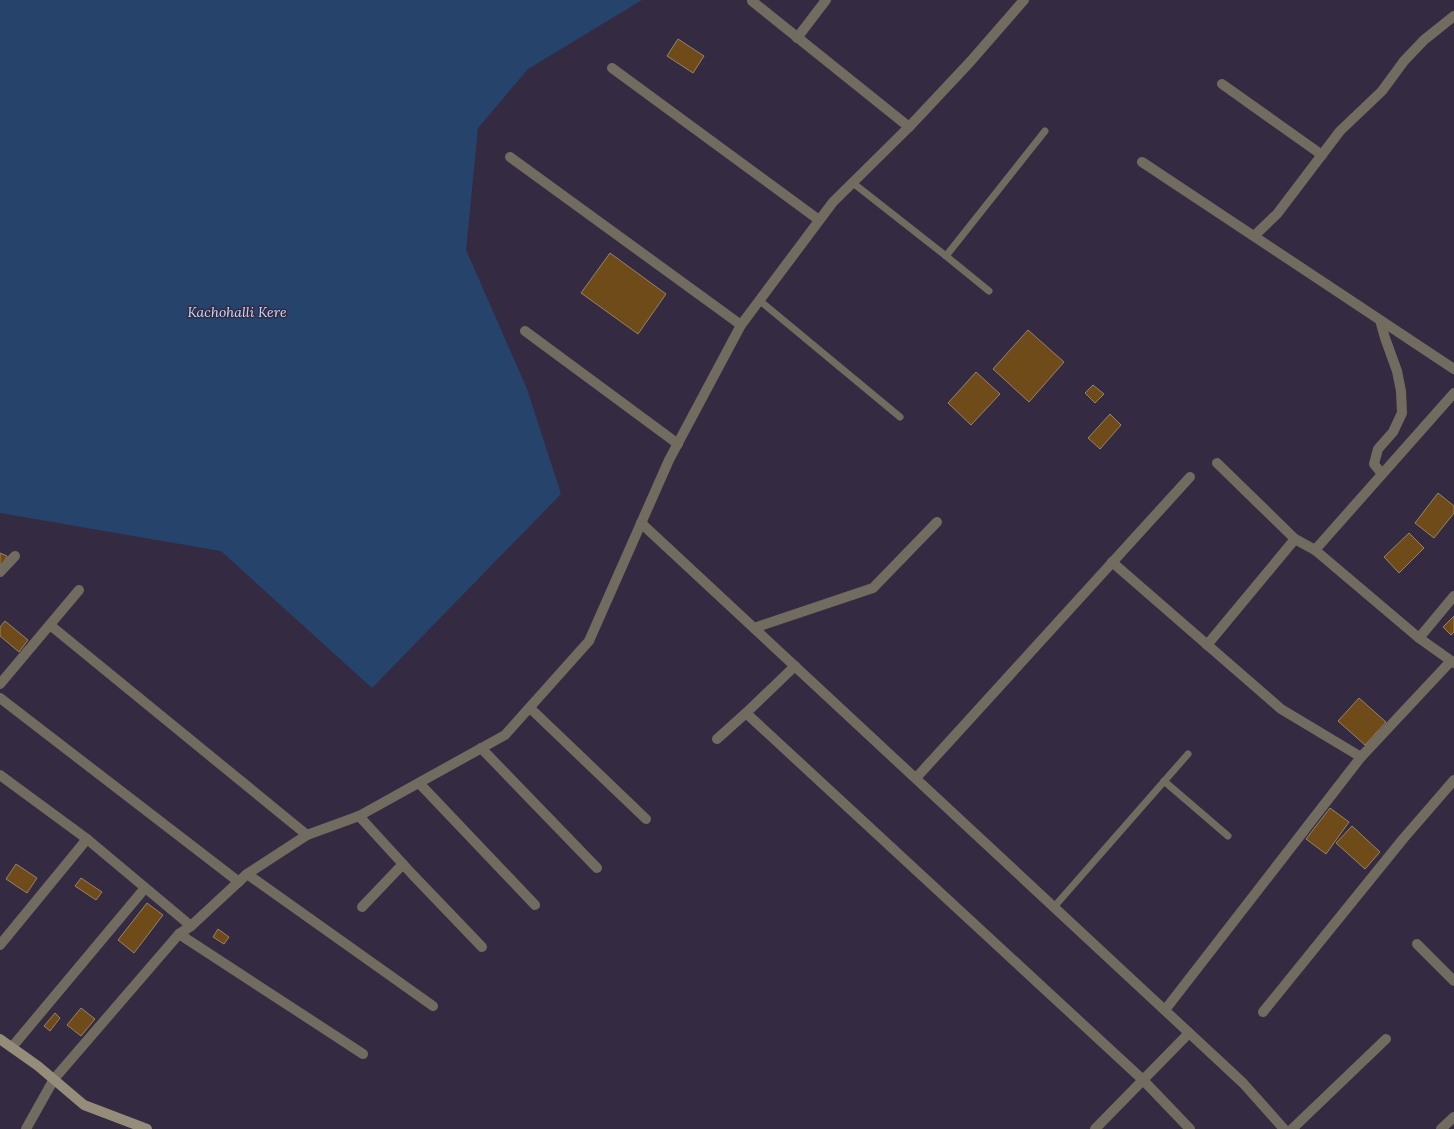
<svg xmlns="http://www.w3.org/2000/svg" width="1454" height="1129" font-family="Lora,serif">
  <rect width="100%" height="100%" fill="#342b43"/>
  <polygon fill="#26436c" points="0,0 642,0 528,69 478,128 466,250 527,389 561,494 372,688 221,551 0,513"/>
  <g fill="#6e4b19" stroke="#988369">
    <polygon points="678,39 704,56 693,73 667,56"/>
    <polygon points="610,253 666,294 638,334 581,293"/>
    <polygon points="1028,330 1064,362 1029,402 993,369"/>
    <polygon points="976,372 1000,394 971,425 948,403"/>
    <polygon points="1093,385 1104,394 1095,403 1085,393"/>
    <polygon points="1110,414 1121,425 1100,449 1088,438"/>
    <polygon points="1438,493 1454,506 1454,513 1434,538 1415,523"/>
    <polygon points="1409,533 1424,548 1399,573 1384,557"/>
    <polygon points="0,553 7,556 2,566 0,566"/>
    <polygon points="1454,616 1454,632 1451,635 1443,627"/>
    <polygon points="5,621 28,640 19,652 0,636 0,627"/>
    <polygon points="1359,698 1386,722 1365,745 1338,721"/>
    <polygon points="1330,808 1349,822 1326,854 1306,839"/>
    <polygon points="1352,826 1380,852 1365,869 1336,843"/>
    <polygon points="16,864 37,878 27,893 6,879"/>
    <polygon points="81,878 102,892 96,900 75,886"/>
    <polygon points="147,903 163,915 134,953 118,940"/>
    <polygon points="218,929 229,937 224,944 213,937"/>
    <polygon points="81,1008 95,1019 81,1036 67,1025"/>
    <polygon points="55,1013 60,1018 50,1031 44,1026"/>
  </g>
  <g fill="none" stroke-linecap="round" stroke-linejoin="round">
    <g stroke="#716c5f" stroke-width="7">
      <polyline points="853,183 946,256"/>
      <polyline points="989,291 946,256 1045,131"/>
      <polyline points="759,300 900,417"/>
      <polyline points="1164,781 1228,836"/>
      <polyline points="1054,907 1188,754"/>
    </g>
    <g stroke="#716c5f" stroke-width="10">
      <polyline points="752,0 752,1 909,127"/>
      <polyline points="797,38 826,0"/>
      <polyline points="612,68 819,220"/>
      <polyline points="1222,84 1322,155"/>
      <polyline points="510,157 741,325"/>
      <polyline points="1142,162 1454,369"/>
      <polyline points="1254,236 1277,214 1340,131 1382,91 1404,61 1424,40 1454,16"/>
      <polyline points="1380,320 1385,338 1397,371 1401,391 1402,413 1393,432 1378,449 1374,464 1382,474"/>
      <polyline points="525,331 678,444"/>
      <polyline points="1217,463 1295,539 1315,550 1419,638 1454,663"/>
      <polyline points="641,523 1243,1083 1284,1129"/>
      <polyline points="1315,550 1454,393"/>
      <polyline points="1112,562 1281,709 1361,757"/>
      <polyline points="0,572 15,556"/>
      <polyline points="50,625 307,835"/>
      <polyline points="754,628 873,588 937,522"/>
      <polyline points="1419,638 1454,596"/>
      <polyline points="1207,645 1295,539"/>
      <polyline points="0,684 79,590"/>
      <polyline points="0,698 239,882"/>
      <polyline points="530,708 646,819"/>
      <polyline points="746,713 1143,1080 1190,1129"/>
      <polyline points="717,739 746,713 795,666"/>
      <polyline points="481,748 597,868"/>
      <polyline points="0,775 87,839 0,945"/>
      <polyline points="916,778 1190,477"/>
      <polyline points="419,783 535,905"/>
      <polyline points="359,816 412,874 482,947"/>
      <polyline points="87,839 191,926"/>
      <polyline points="247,874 433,1006"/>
      <polyline points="362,907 403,864"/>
      <polyline points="179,934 363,1054"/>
      <polyline points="1417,944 1454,981"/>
      <polyline points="1165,1010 1361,757 1451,661"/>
      <polyline points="1263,1012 1403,839 1454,780"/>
      <polyline points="12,1047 145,888"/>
      <polyline points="1095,1129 1189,1033"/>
      <polyline points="1292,1129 1386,1039"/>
      <polyline points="1441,1129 1454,1117"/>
    </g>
    <polyline stroke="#716c5f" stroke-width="10" points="26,1129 54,1079 179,934 191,926 247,874 307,835 359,816 505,735 589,641 669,460 741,325 833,202 909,127 970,62 1024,0"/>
    <polyline stroke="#958d79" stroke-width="10" points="0,1039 38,1066 84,1105 147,1129"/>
  </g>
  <g text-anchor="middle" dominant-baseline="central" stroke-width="3" stroke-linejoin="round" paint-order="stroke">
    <g font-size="14" font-style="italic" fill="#c7daf6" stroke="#342b43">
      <text x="237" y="312">Kachohalli Kere</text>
    </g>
  </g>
</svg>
